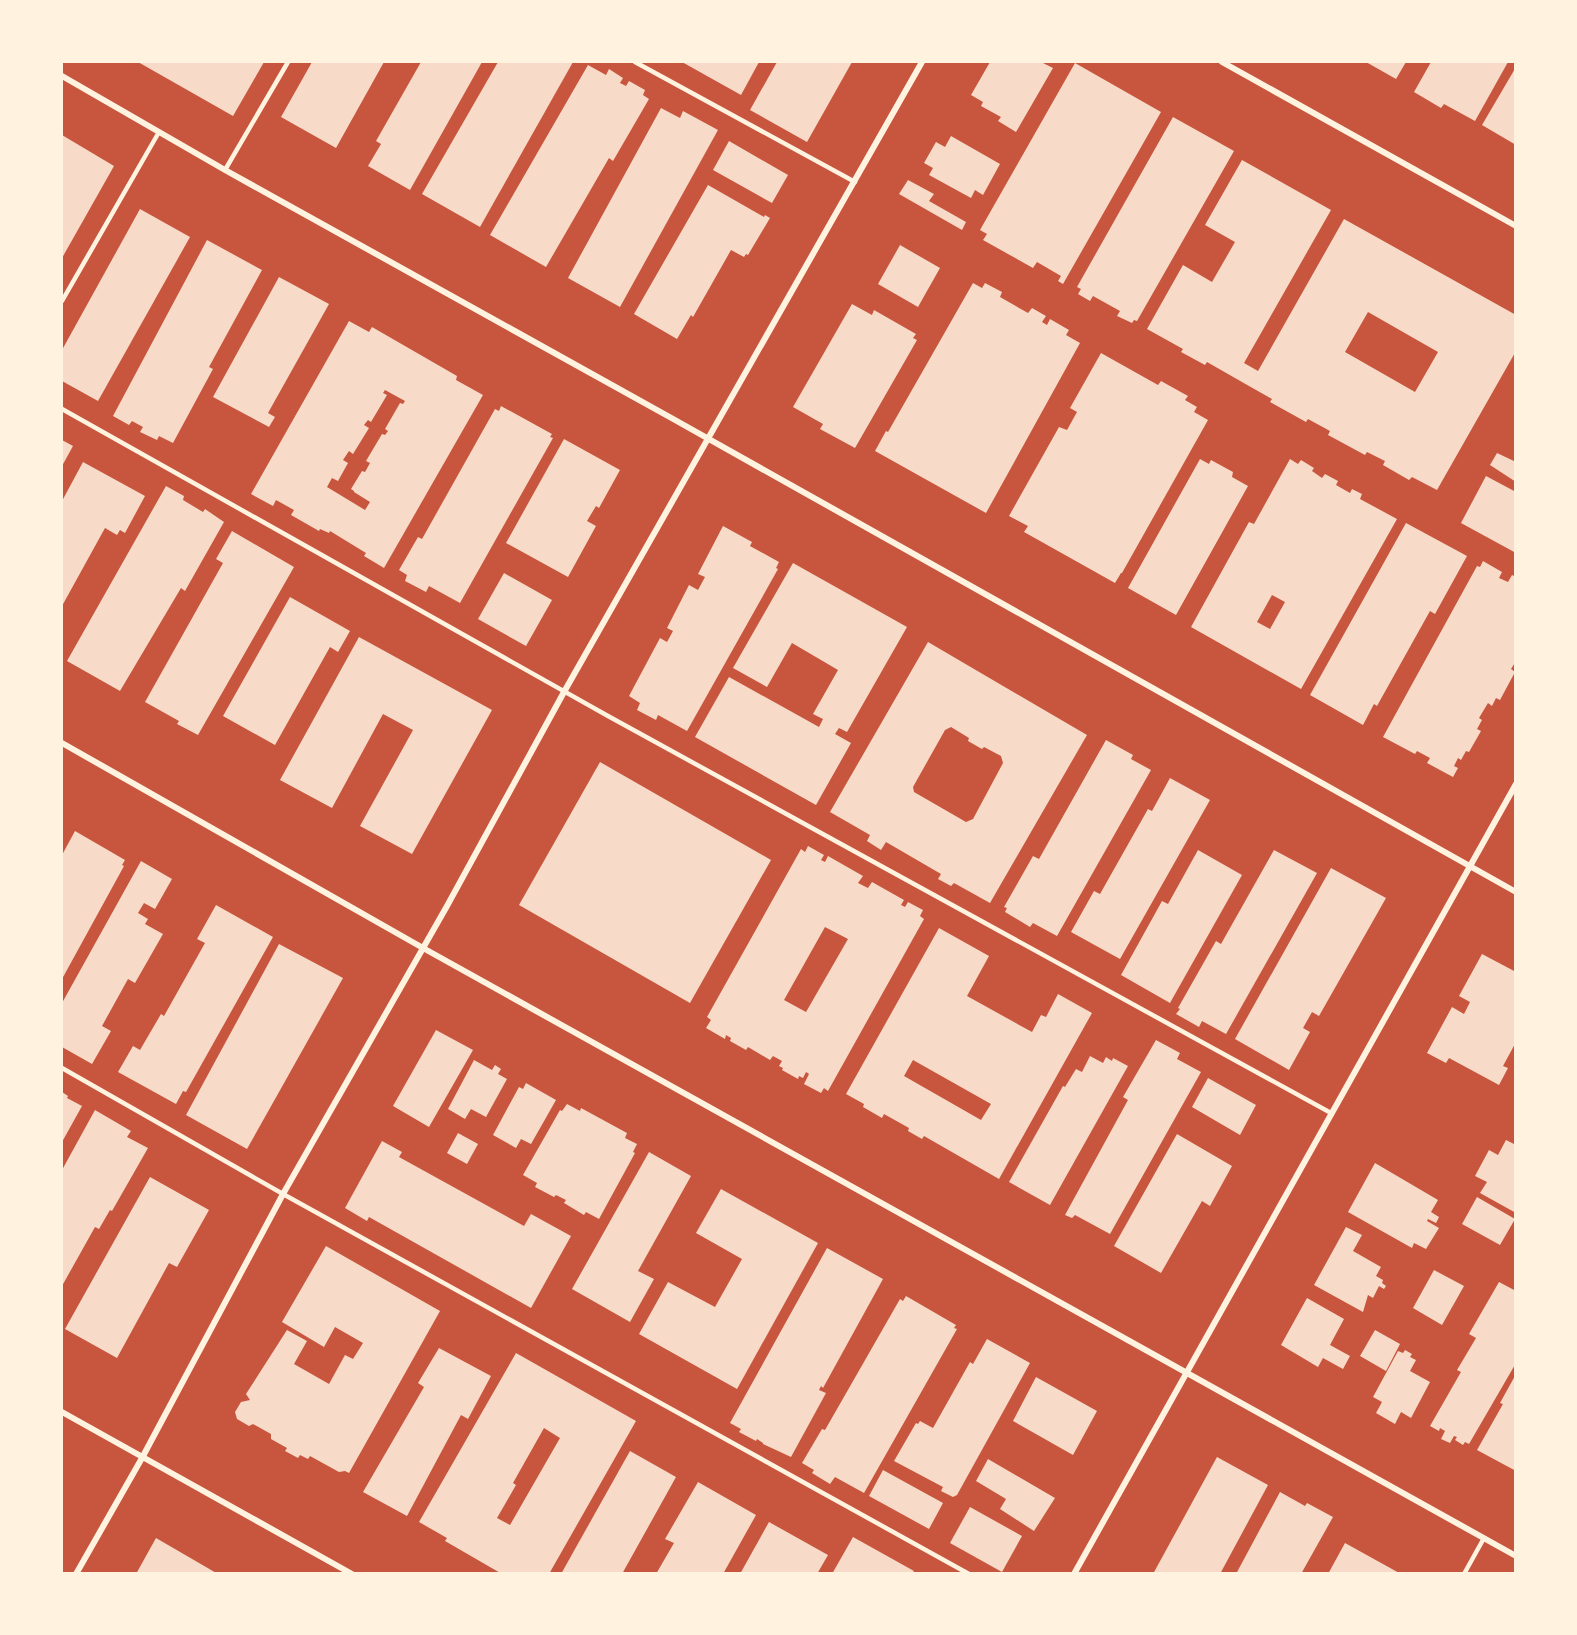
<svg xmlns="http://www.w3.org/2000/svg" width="1577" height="1635" font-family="'Golos Text',sans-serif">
  <rect width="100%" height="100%" fill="#c8553d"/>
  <g fill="#f7dbc8" fill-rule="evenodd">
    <polygon points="138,62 264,62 233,116"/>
    <polygon points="312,62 384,62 336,148 281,117"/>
    <polygon points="421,62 482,62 410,190 368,166 381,144 376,141"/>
    <polygon points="498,62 573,62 480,227 422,194"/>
    <polygon points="682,62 759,62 741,95"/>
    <polygon points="777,62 852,62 807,142 750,110"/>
    <polygon points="990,62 1041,62 1053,68 1016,132 998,121 1001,117 981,106 983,102 971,95"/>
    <polygon points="1366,62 1406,62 1396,79"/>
    <polygon points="1431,62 1508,62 1475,121 1444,104 1441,108 1414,92"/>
    <polygon points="1075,63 1161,112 1063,284 1058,281 1061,276 1037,262 1033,268 983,240 987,234 980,230"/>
    <polygon points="588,65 606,75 609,69 623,78 620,83 626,86 629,81 645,90 643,95 649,99 613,161 609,158 546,267 490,235"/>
    <polygon points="1516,67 1516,145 1482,125"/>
    <polygon points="661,108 680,118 683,111 718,130 620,307 568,278"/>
    <polygon points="1173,117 1234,151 1137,321 1134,320 1132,323 1117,316 1120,311 1093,296 1090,301 1078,294 1081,289 1077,287"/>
    <polygon points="62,135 114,166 62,258"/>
    <polygon points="951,136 1000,164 983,195 975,190 971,198 929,175 933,168 924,163 936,142 945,147"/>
    <polygon points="729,141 788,175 772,203 713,170"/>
    <path d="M1242,160L1331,210L1244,363L1258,371L1344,219L1516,315V351L1437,490L1412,477L1409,480L1383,465L1385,461L1367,452L1365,455L1328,435L1330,431L1308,419L1306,422L1270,402L1272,399L1249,386L1207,362L1205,365L1181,352L1183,349L1147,329L1183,265L1212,282L1235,242L1205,225ZM1368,312L1438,352L1415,392L1345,352Z"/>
    <polygon points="908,180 934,194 929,201 966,222 962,230 899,194"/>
    <polygon points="708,185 764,217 765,215 770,218 748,255 746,254 744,257 731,250 693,317 691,315 677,339 634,314"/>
    <polygon points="140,209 190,237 98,401 62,381 62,350"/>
    <polygon points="207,240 262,270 209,367 213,369 173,443 159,436 157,440 140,432 143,427 132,421 129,425 113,416"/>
    <polygon points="900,245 940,268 918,307 878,284"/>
    <polygon points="279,277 329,304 268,413 275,417 269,427 213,397"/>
    <polygon points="973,283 982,288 985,283 1002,292 1000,297 1028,313 1032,308 1046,316 1042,322 1047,325 1050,319 1069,330 1066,335 1080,343 986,513 875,451 886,431 888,432"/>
    <polygon points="852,304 872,315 874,310 916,334 913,338 917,340 855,448 820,429 823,424 793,407"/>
    <path d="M349,321L369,332L372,327L457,376L456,380L483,395L384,568L364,556L366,553L330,531L329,533L320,529L319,531L291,515L294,510L276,500L273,506L251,494ZM385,390L405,401L403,404L400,403L385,429L388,431L385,435L382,434L366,461L370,463L365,472L362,471L351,489L354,491V492L370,502L365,510L327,487L332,478L338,481L348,463L343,460L349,451L353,454L369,428L364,425L368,420L371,422L387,395L383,393Z"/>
    <polygon points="1101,353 1158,385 1161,381 1188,396 1185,400 1197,407 1194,412 1208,420 1122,573 1121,573 1115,583 1024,532 1028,526 1009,516 1059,427 1067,430 1077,412 1070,408"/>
    <polygon points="501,406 552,434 550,437 553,438 460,603 429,586 426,592 405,581 407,575 399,570 418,537 422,539 495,409 499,411"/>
    <polygon points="564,439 620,470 599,508 596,506 587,521 596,526 568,577 506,543"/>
    <polygon points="62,440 73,446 62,466"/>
    <polygon points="1497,453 1516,462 1516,482 1490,465"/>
    <polygon points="1200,459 1209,464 1211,460 1233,472 1232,477 1248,486 1176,615 1128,588"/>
    <path d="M1290,459L1298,464L1301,460L1314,468L1312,471L1322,478L1325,474L1338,481L1336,485L1350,493L1352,489L1362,494L1360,499L1397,519L1301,689L1191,627L1249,522L1254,524ZM1272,595L1285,602L1270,629L1257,622Z"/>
    <polygon points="83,462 145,496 125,533 120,530 117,535 105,528 62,606 62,501"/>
    <polygon points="1486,476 1516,492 1516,553 1461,523"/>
    <polygon points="166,486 184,496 183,500 203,512 205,509 224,522 185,591 181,588 120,691 67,661"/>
    <polygon points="1406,523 1467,556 1435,614 1430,611 1377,706 1374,704 1363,725 1310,695"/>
    <polygon points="723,526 752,542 750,546 779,562 776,568 778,569 687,731 658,715 656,720 637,710 640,703 629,696 660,638 667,642 673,631 667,628 689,585 698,590 705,577 698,574"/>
    <polygon points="232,531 294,567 198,735 177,724 179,721 145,702 223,563 216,559"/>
    <polygon points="1483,561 1502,572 1499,578 1508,582 1512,575 1516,577 1516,661 1511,669 1515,672 1500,700 1496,698 1492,706 1488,703 1479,718 1482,720 1477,729 1481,731 1469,752 1466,751 1461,760 1458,758 1454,766 1458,768 1453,777 1427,763 1430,758 1417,751 1415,754 1383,737 1477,566 1480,567"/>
    <polygon points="793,563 907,627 847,732 839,728 835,734 851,743 816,805 695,737 729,677 819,727 823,719 813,714 838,670 792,643 767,687 733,668"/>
    <polygon points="504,573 552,600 526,646 478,619"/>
    <polygon points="290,597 350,631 338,652 330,647 275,745 223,716"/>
    <polygon points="359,637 492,710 412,854 360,826 413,730 383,714 332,808 280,780"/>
    <path d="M928,642L1087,735L990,903L954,883L951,886L938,879L941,874L886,842L881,850L867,841L870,835L830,812ZM951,727L969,738L968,741L982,749L984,747L1001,756L1003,763L973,819L966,822L914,792L913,787L945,730Z"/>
    <polygon points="1106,740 1133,755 1131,759 1151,770 1057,936 1033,923 1030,927 1005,912 1007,908 1004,907 1033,856 1039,859"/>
    <polygon points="600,762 771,860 690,1003 519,905"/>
    <polygon points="1170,778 1210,800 1120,959 1071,932 1094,891 1100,894 1148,809 1152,811"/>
    <polygon points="75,831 125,860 122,865 124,866 62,979 62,855"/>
    <path d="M808,846L824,855L821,860L825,862L828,856L863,876L858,883L868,888L872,882L904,900L901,905L905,907L908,902L923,910L920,916L924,919L828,1091L824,1088L821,1093L804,1084L809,1074L806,1072L803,1078L799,1076L798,1079L782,1070L783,1068L779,1066L782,1061L773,1056L770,1060L748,1047L746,1050L730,1041L731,1038L726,1035L725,1039L706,1028L711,1020L707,1017L801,849L805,852ZM825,927L848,939L806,1012L784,1000Z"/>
    <polygon points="1198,850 1242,875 1170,1003 1121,975 1162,901 1168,904"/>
    <polygon points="1274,850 1317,873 1226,1034 1202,1021 1199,1027 1176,1014 1180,1009 1178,1008 1216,941 1221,944"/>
    <polygon points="141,861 172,879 155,909 144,903 138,913 148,919 145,924 163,934 135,983 128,979 102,1026 111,1031 92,1064 62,1047 62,1003"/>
    <polygon points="1331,868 1386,898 1319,1016 1312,1012 1303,1028 1310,1032 1289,1070 1235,1039"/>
    <polygon points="216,905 273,937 186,1092 183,1091 176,1104 118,1072 133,1046 140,1050 161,1014 164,1016 205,943 197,939"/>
    <path d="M939,928L989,956L967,996L1032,1032L1041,1015L1046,1017L1058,994L1092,1013L999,1179L924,1136L922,1139L908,1131L909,1128L884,1114L882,1118L863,1107L864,1104L846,1094ZM913,1060L991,1104L981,1120L904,1076Z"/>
    <polygon points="279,944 343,978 247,1149 186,1115"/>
    <polygon points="1482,954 1516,972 1516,1042 1503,1066 1508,1068 1499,1085 1449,1058 1446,1063 1427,1053 1452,1007 1464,1014 1470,1002 1459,996"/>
    <polygon points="436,1030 473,1050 429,1127 393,1106"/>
    <polygon points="1156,1040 1180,1053 1177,1059 1201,1072 1110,1234 1075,1215 1072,1218 1065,1215 1128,1100 1123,1097"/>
    <polygon points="1090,1056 1103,1063 1106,1057 1112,1061 1113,1058 1128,1066 1050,1205 1009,1182 1063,1086 1065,1087 1076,1069 1082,1072"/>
    <polygon points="474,1060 492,1070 495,1065 501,1069 498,1074 507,1079 486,1117 471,1109 465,1119 448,1109"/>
    <polygon points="1208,1078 1256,1105 1240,1135 1192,1107"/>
    <polygon points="526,1083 556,1100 531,1144 521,1139 516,1148 493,1135 519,1087 523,1089"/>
    <polygon points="62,1092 68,1096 67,1098 82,1106 62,1142"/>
    <polygon points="567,1104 580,1111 581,1108 627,1133 625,1138 637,1144 633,1152 635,1153 599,1219 586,1212 584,1215 564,1203 566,1200 556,1195 554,1197 535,1187 537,1183 523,1175 560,1110 562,1111"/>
    <polygon points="95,1110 131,1131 127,1137 148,1148 112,1211 110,1210 99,1229 95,1227 62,1286 62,1170"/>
    <polygon points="458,1133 478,1144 467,1164 447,1153"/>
    <polygon points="1177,1134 1232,1166 1210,1206 1202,1201 1161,1273 1114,1246"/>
    <polygon points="1506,1140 1516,1145 1516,1213 1480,1193 1487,1182 1475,1176 1489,1150 1498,1155"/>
    <polygon points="382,1141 402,1152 399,1157 524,1226 531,1214 571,1236 531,1308 369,1217 367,1221 345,1208"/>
    <polygon points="649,1152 691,1176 638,1271 654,1279 630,1322 572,1289"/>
    <polygon points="1375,1163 1438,1200 1431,1212 1439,1217 1436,1223 1428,1219 1427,1221 1439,1228 1426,1249 1414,1243 1412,1248 1348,1212"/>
    <polygon points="150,1177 209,1210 177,1267 169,1263 117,1358 65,1329"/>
    <polygon points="721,1189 818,1243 737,1389 639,1334 668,1282 715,1307 742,1259 696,1233"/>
    <polygon points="1477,1197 1515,1219 1500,1245 1462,1224"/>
    <polygon points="1346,1227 1362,1235 1353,1251 1381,1267 1376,1276 1383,1280 1382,1283 1386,1286 1384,1289 1379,1286 1373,1298 1368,1295 1363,1312 1314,1285"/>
    <polygon points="326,1246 440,1311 349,1473 345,1471 339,1472 310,1456 308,1459 300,1455 298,1458 285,1451 287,1448 271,1439 271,1434 253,1424 249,1426 237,1419 235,1412 241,1402 250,1400 246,1394 287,1330 307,1341 294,1364 329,1384 345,1355 353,1359 363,1343 335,1327 324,1347 282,1322"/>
    <polygon points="827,1248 883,1279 823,1388 821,1386 819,1390 826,1393 791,1457 763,1444 763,1443 757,1439 756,1441 739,1432 741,1429 730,1423"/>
    <polygon points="1434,1270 1464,1286 1442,1325 1413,1308"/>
    <polygon points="1499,1282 1516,1291 1516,1363 1469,1444 1465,1442 1463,1445 1455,1440 1457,1437 1454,1436 1450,1443 1441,1439 1445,1431 1440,1428 1439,1431 1430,1426 1461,1372 1457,1370 1476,1338 1469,1334"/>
    <polygon points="906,1296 956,1325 954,1328 957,1329 864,1493 835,1477 830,1484 812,1473 814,1470 802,1463 822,1429 825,1430 900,1299 903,1301"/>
    <polygon points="1307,1298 1344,1319 1330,1345 1350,1356 1343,1369 1323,1358 1318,1367 1281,1345"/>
    <polygon points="1375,1330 1400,1344 1386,1371 1360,1356"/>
    <polygon points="987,1339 1030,1363 957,1495 953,1497 941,1491 943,1487 894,1461 916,1423 918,1424 920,1421 933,1428 970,1362 973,1364"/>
    <polygon points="439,1348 491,1376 468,1419 461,1415 407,1516 363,1492 424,1387 418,1383"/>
    <polygon points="1405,1350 1412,1354 1410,1357 1416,1360 1410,1371 1430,1382 1411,1418 1401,1412 1395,1424 1376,1413 1382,1402 1373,1397 1398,1351 1403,1353"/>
    <path d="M516,1353L636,1421L549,1574H502L445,1541L447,1538L419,1522ZM544,1428L560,1438L510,1525L497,1518L516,1485L513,1483Z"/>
    <polygon points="1516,1374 1516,1471 1477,1450 1503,1404 1500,1403"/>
    <polygon points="1036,1377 1097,1411 1073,1455 1013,1421"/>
    <polygon points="630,1451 676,1477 622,1574 561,1574"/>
    <polygon points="1217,1457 1268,1485 1220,1574 1153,1574"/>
    <polygon points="988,1459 1055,1498 1034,1531 1000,1509 1006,1499 976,1481"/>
    <polygon points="883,1470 943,1503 929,1529 869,1496"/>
    <polygon points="698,1482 756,1515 723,1574 656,1574 674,1543 665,1539"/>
    <polygon points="1280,1492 1305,1506 1307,1503 1333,1517 1301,1574 1236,1574"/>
    <polygon points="970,1507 1022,1536 1002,1572 950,1543"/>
    <polygon points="769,1522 828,1555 817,1574 740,1574"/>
    <polygon points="853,1537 914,1571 912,1574 832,1574"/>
    <polygon points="156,1538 218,1574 136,1574"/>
    <polygon points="1345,1543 1401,1574 1328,1574"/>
  </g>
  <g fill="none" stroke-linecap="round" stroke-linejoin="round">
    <g stroke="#fff3e0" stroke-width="4.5">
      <polyline points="635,62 855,182"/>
      <polyline points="225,170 288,62"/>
      <polyline points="62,301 159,132"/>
      <polyline points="62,409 608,716 1331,1113"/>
      <polyline points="62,1068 283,1194 969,1574"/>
      <polyline points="1464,1574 1484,1538"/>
    </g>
    <g stroke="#fff3e0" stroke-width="6">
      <polyline points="1222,62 1516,226"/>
      <polyline points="62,76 225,170 675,420 1516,892"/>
      <polyline points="62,743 423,948 1516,1556"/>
      <polyline points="62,1412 352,1574"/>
      <polyline points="76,1574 142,1458 283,1194 447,906 564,692 922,62"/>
      <polyline points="1074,1574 1516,784"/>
    </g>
  </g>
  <rect width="1577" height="1635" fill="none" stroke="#fff3e0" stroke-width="126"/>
</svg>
